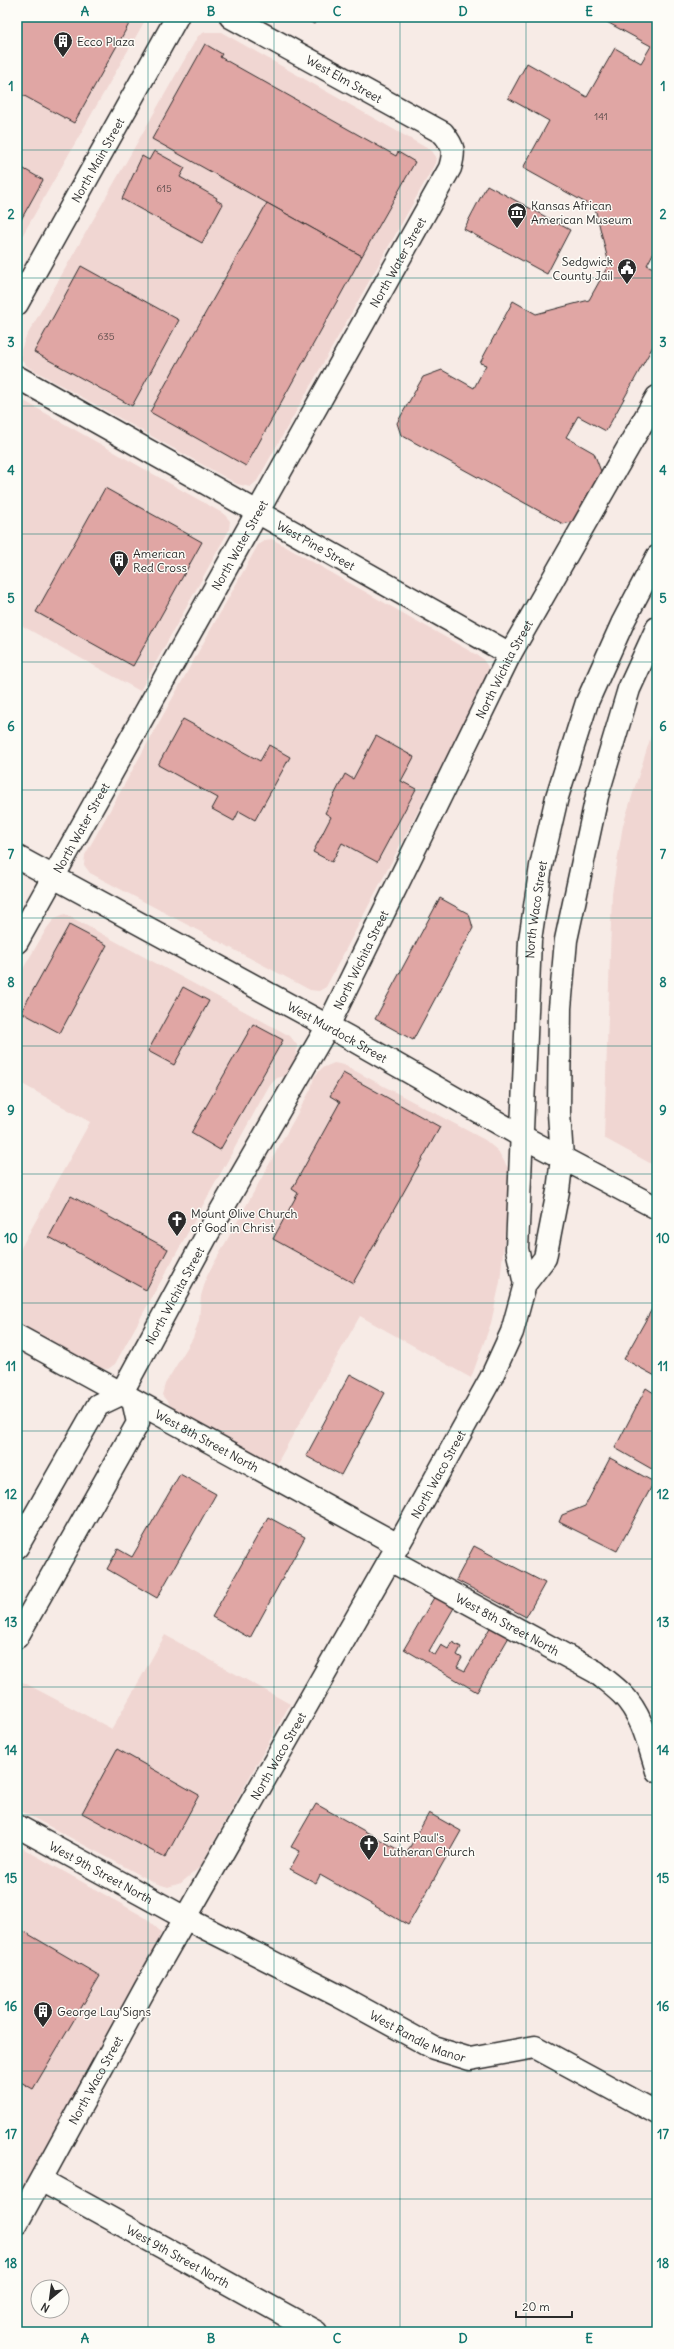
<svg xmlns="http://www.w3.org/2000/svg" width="674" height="2349" font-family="Delius,sans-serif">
  <rect width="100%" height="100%" fill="#f7ebe6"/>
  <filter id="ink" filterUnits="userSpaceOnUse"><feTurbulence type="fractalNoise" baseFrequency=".025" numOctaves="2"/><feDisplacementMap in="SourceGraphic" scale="8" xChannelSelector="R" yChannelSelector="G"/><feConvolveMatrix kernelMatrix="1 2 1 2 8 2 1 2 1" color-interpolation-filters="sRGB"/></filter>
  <g filter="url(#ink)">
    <g fill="#f0d6d2">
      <polygon points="17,17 147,17 17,245"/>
      <polygon points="205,32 221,32 432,151 436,157 435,164 257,481 250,487 237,484 28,367 21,360 21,350 25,339 198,36"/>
      <polygon points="17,397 224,514 230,521 229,530 140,691 17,623"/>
      <polygon points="272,539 482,658 488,667 487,677 482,689 326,987 319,991 310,990 90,873 84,865 85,855 258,545 265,540"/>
      <polygon points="657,717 657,1167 604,1138 612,893 623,825"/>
      <polygon points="65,914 290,1036 297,1045 295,1065 285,1076 277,1078 269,1086 115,1364 108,1369 99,1368 17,1323 17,1255 90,1122 17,1081 17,979 47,928 55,918"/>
      <polygon points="334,1063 344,1065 485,1140 498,1151 511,1173 500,1282 491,1323 471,1378 360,1316 276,1465 173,1409 162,1395 165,1384 193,1338 199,1320 201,1296 207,1276 311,1089 314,1077 322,1068"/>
      <polygon points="165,1635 290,1704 200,1867 181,1883 168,1887 155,1883 17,1809 17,1679 112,1729"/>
      <polygon points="17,1845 146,1918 161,1932 158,1942 17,2198"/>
    </g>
    <g fill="#e0a6a4" stroke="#2b2b2b">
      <polygon points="17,17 116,17 129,24 74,123 17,92"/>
      <polygon points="116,17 132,17 129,24"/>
      <polygon points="302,17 322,17 314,24"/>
      <polygon points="604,17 657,17 657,246 647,265 657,270 657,339 606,431 578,416 566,437 594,453 602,474 576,521 563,524 401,435 397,423 423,377 442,370 474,388 486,365 480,363 513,301 536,314 589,300 609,264 595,208 523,168 549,121 508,98 527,63 587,97 615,48 641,63 651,46 605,21"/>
      <polygon points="205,44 222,54 220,57 396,156 398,152 415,162 362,256 152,139"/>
      <polygon points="154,151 185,168 180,177 217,198 216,200 223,204 202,243 122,199 142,156 149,160"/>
      <polygon points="17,165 43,180 18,225 17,225"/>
      <polygon points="487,185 570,230 547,274 464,229"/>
      <polygon points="267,203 362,256 246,466 150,412"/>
      <polygon points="81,266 179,320 132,406 34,352"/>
      <polygon points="105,488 202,542 133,666 36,612"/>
      <polygon points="183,719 260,761 269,745 290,757 255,820 239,811 234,821 212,809 218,798 158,765"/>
      <polygon points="376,736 414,757 401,781 416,789 377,862 342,843 332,862 313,852 331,817 325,813 345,774 353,779"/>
      <polygon points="440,898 469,914 473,928 413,1040 375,1019"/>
      <polygon points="69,925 107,945 60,1033 21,1012"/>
      <polygon points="183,987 209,1001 174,1065 148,1051"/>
      <polygon points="253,1024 283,1040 220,1150 191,1133"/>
      <polygon points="343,1073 440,1127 353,1283 273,1239 298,1193 292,1189 340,1102 330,1096"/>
      <polygon points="71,1196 168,1249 146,1290 49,1237"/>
      <polygon points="657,1300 657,1377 624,1359"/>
      <polygon points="350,1374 385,1393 341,1475 306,1456"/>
      <polygon points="646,1388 657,1395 657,1472 615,1448"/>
      <polygon points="610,1458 654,1482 617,1551 559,1522 562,1515 585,1506"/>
      <polygon points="180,1474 216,1494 157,1598 107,1569 118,1549 132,1557"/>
      <polygon points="268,1517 305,1537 250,1638 212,1617"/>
      <polygon points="474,1546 545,1583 526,1617 456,1580"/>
      <polygon points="436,1594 455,1606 429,1651 435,1655 441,1645 448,1649 452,1642 461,1647 457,1655 462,1658 457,1667 465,1671 491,1626 509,1637 477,1692 404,1649"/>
      <polygon points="117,1749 199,1795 165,1858 82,1813"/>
      <polygon points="316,1804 406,1854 429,1813 461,1831 408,1925 320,1875 316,1883 290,1869 300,1851 291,1847"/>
      <polygon points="18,1928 100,1976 33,2089 17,2080"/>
    </g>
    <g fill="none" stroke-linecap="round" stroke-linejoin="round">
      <g stroke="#2b2b2b" stroke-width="25">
        <g id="minor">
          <path id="s1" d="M17,304L177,17"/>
          <path id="s2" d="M17,377L510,654"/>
          <path id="s3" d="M17,857L348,1037L523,1137L657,1208"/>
          <path id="s4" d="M17,942L450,168C455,151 454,147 443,133L231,17"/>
          <path id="s5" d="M525,1284L517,1249L530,940L541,866L557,797L587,702L623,622L657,557"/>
          <path id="s6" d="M17,1336L398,1545"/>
          <path id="s7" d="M17,1547L98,1405L121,1394L207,1235L328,1026L510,654L657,397"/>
          <path id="s8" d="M390,1560L596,1672C604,1679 614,1686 622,1694C642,1714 649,1745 657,1771"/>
          <polyline points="17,1637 138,1423 133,1400"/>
          <path id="s9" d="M17,1826L185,1918L339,1996L434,2048L470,2059L535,2047L657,2113"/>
          <path id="s10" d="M41,2180L316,2332"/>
          <path id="s11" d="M17,2223L146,1987L409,1526L491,1378L512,1332L525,1284L545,1258L558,1191L562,1158L559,1113L560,1008L566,940L597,796L629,689L657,628"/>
        </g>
      </g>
      <use href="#minor" stroke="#fdfcf7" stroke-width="22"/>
    </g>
  </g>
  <path fill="none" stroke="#0f766e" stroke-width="1" stroke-opacity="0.55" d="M148,17V2332M274,17V2332M400,17V2332M526,17V2332M17,150H657M17,278H657M17,406H657M17,534H657M17,662H657M17,790H657M17,918H657M17,1046H657M17,1174H657M17,1303H657M17,1431H657M17,1559H657M17,1687H657M17,1815H657M17,1943H657M17,2071H657M17,2199H657"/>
  <defs>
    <g id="building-pin" transform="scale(1)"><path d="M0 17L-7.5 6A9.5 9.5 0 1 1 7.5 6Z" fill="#2b2b2b" stroke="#fdfcf7"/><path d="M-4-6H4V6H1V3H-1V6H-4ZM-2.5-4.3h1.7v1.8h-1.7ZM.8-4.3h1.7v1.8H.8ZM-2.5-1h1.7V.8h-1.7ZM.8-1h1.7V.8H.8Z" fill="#fff"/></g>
    <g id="museum-pin" transform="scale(1)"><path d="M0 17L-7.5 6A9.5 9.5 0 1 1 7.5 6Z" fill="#2b2b2b" stroke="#fdfcf7"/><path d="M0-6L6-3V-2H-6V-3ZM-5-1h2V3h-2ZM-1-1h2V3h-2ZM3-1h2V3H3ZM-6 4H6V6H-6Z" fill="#fff"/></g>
    <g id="civic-pin" transform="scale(1)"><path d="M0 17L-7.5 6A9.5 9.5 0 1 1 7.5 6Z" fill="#2b2b2b" stroke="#fdfcf7"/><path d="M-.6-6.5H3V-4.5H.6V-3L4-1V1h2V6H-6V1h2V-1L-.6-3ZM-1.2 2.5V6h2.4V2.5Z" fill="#fff"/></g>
    <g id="church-pin" transform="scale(1)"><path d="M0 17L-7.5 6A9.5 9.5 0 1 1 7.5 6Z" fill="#2b2b2b" stroke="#fdfcf7"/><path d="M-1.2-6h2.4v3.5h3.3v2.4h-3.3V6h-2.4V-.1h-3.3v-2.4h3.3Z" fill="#fff"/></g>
  </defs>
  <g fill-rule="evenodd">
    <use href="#building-pin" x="63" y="41"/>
    <use href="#museum-pin" x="517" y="212"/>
    <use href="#civic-pin" x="627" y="268"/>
    <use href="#building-pin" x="119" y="560"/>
    <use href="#church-pin" x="177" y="1220"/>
    <use href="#church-pin" x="369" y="1844"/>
    <use href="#building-pin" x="43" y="2011"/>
  </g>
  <g text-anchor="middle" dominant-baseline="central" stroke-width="3" stroke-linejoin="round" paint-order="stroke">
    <g font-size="10" fill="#584a49">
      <text x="601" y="116">141</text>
      <text x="164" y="188">615</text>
      <text x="106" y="336">635</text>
    </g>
    <g font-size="12" fill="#2b2b2b" stroke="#fdfcf7" text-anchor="start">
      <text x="77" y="41">Ecco Plaza</text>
      <text x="531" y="205">Kansas African<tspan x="531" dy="14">American Museum</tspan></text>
      <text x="613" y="261" text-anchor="end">Sedgwick<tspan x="613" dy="14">County Jail</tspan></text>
      <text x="133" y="553">American<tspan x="133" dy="14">Red Cross</tspan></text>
      <text x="191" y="1213">Mount Olive Church<tspan x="191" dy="14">of God in Christ</tspan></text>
      <text x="383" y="1837">Saint Paul's<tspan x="383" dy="14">Lutheran Church</tspan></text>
      <text x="57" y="2011">George Lay Signs</text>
    </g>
    <g font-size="12" fill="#2b2b2b" stroke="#fdfcf7">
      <text transform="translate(344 79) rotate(29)">West Elm Street</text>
      <text stroke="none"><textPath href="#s1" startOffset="165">North Main Street</textPath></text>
      <text stroke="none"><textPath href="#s4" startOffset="779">North Water Street</textPath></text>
      <text stroke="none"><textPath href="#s4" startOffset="455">North Water Street</textPath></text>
      <text stroke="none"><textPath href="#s2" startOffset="343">West Pine Street</textPath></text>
      <text stroke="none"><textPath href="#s7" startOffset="1009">North Wichita Street</textPath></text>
      <text stroke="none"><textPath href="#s4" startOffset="131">North Water Street</textPath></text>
      <text stroke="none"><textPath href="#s5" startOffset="376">North Waco Street</textPath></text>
      <text stroke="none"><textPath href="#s7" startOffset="685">North Wichita Street</textPath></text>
      <text stroke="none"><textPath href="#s3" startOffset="365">West Murdock Street</textPath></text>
      <text stroke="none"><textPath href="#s7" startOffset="301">North Wichita Street</textPath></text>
      <text stroke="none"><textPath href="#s6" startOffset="217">West 8th Street North</textPath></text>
      <text stroke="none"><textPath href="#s11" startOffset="859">North Waco Street</textPath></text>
      <text stroke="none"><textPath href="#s8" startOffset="134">West 8th Street North</textPath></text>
      <text stroke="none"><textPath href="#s11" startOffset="535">North Waco Street</textPath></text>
      <text stroke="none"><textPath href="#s9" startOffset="96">West 9th Street North</textPath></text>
      <text stroke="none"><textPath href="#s9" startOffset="453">West Randle Manor</textPath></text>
      <text stroke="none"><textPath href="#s11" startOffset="163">North Waco Street</textPath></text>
      <text stroke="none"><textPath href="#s10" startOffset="157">West 9th Street North</textPath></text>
    </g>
  </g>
  <rect width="674" height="2349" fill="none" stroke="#fdfcf7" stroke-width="44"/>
  <g transform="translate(50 2299) rotate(209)"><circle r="19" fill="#fdfcf7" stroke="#a9a8a5"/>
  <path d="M0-3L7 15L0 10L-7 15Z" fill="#2b2b2b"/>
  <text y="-6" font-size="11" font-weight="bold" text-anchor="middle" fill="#2b2b2b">N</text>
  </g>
  <path d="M516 2311v6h56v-6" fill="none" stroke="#2b2b2b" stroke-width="2"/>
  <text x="522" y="2311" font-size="12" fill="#2b2b2b" stroke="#fdfcf7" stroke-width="3" paint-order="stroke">20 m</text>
  <rect x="22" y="22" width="630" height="2305" fill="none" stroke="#0f766e" stroke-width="1.5"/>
  <g font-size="13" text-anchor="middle" font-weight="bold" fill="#0f766e">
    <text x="85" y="16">A</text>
    <text x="211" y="16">B</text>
    <text x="337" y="16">C</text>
    <text x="463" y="16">D</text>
    <text x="589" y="16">E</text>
    <text x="11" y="91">1</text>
    <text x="663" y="91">1</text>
    <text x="11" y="219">2</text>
    <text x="663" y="219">2</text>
    <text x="11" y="347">3</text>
    <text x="663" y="347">3</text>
    <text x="11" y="475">4</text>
    <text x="663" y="475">4</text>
    <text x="11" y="603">5</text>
    <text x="663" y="603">5</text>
    <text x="11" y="731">6</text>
    <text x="663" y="731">6</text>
    <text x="11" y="859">7</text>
    <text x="663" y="859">7</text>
    <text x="11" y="987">8</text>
    <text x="663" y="987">8</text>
    <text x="11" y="1115">9</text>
    <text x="663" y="1115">9</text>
    <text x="11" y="1243">10</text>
    <text x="663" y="1243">10</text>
    <text x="11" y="1371">11</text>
    <text x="663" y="1371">11</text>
    <text x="11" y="1499">12</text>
    <text x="663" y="1499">12</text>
    <text x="11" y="1627">13</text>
    <text x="663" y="1627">13</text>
    <text x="11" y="1755">14</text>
    <text x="663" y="1755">14</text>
    <text x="11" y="1883">15</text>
    <text x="663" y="1883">15</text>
    <text x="11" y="2011">16</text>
    <text x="663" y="2011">16</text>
    <text x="11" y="2139">17</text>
    <text x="663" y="2139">17</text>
    <text x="11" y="2268">18</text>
    <text x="663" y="2268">18</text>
    <text x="85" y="2343">A</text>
    <text x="211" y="2343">B</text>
    <text x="337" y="2343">C</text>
    <text x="463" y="2343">D</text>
    <text x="589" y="2343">E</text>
  </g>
</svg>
